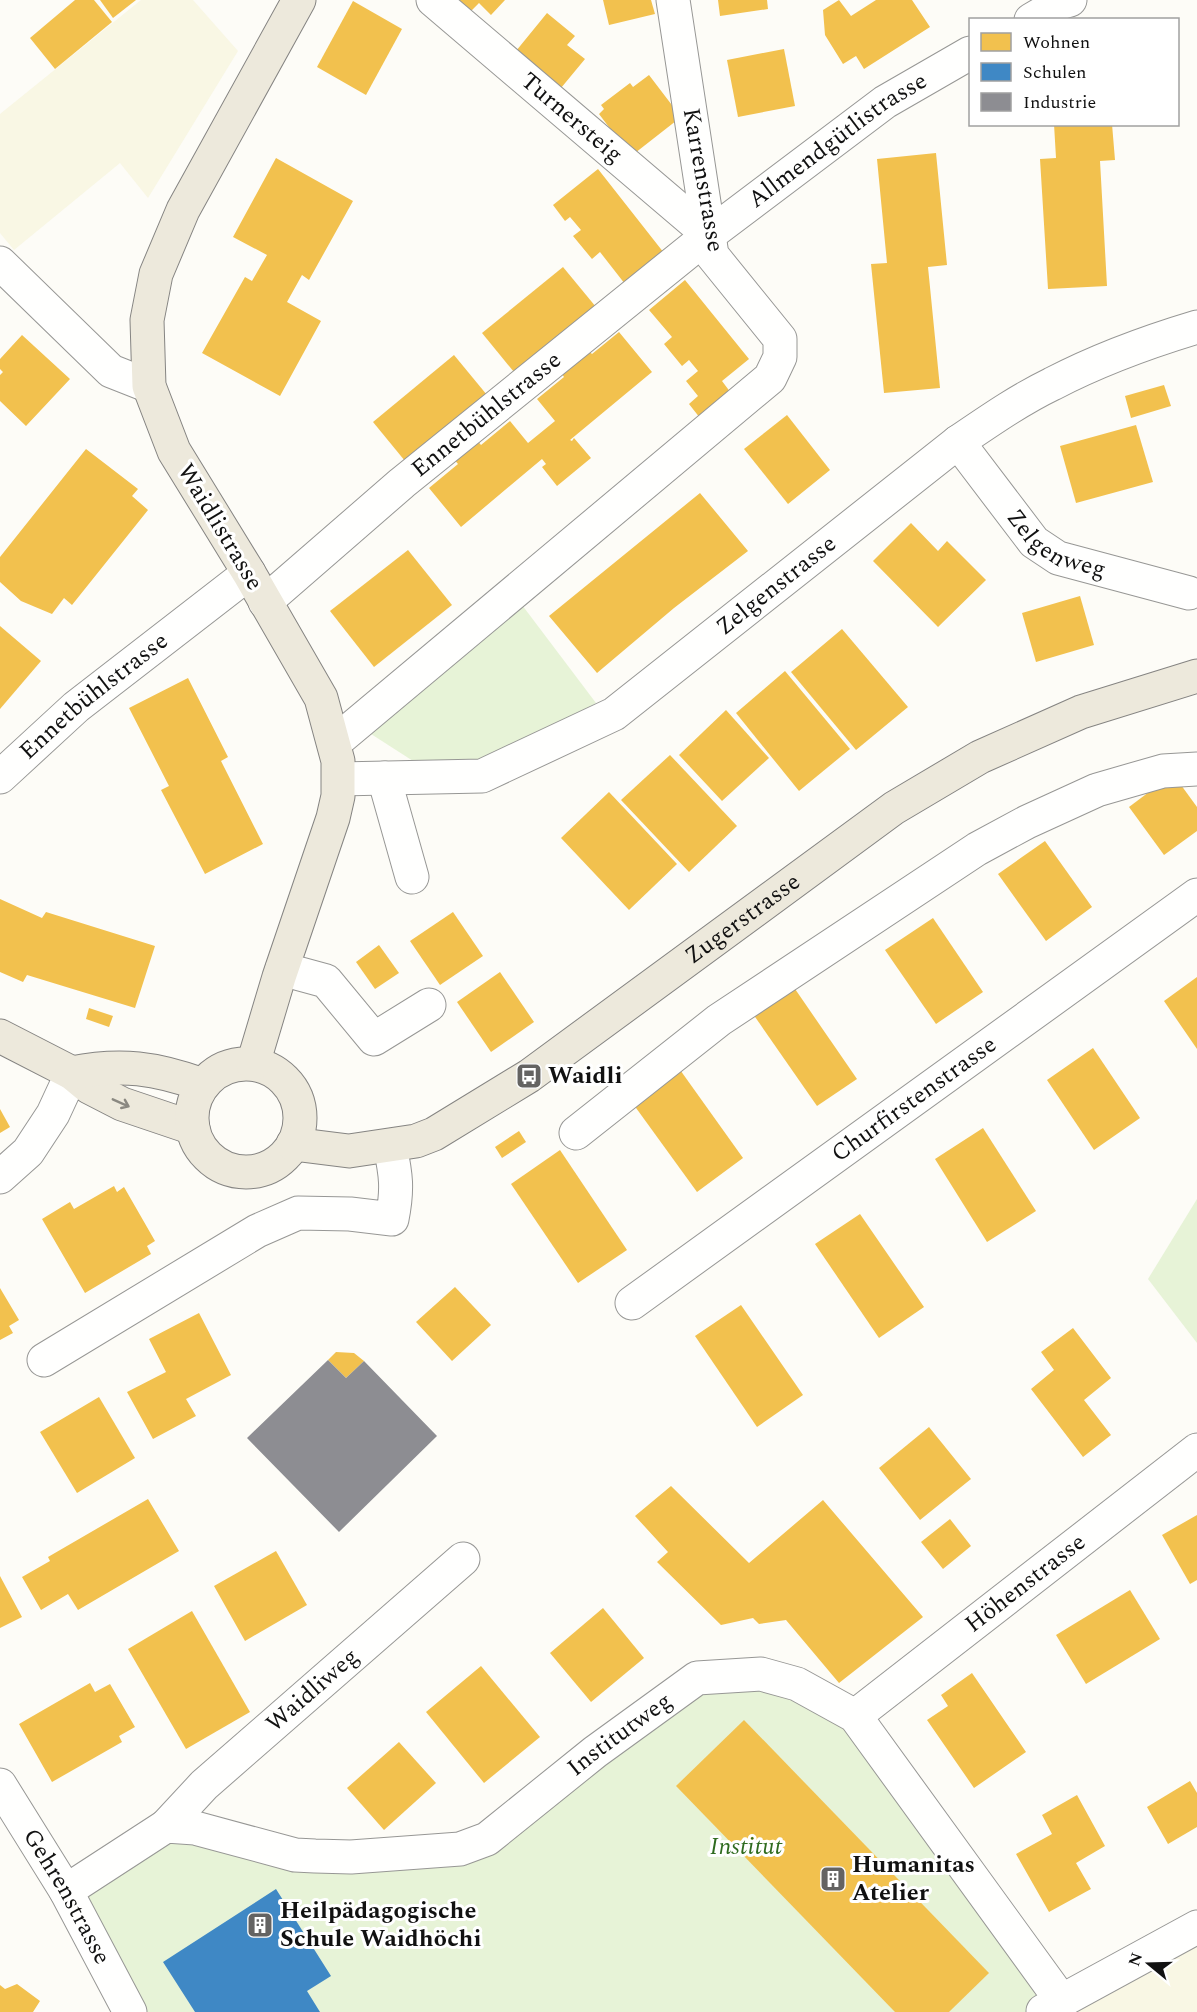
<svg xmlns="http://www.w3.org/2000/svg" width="1197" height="2012" font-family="Spectral,serif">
  <rect width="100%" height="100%" fill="#fdfcf7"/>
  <g fill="#f9f7e4">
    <polygon points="141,0 193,0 238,51 148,198 120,163 14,250 0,233 0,114"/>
    <polygon points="1197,1928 1197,2012 1068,2012"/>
  </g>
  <g fill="#e7f3d7">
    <polygon points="513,593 596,703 482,776 438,777 357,725"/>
    <polygon points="1197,1199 1197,1343 1148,1279"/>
    <polygon points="761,1674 855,1716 1061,2000 1041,2012 130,2012 66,1891 166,1826 295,1855 460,1849 697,1678"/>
  </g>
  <g fill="#f2c14e">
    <polygon points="75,0 94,0 112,22 55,69 30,38"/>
    <polygon points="100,0 136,0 113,18"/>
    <polygon points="457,0 505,0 491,15 479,3 470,12"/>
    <polygon points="603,0 651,0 655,14 609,25"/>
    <polygon points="718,0 767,0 768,9 720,16"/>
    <polygon points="839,0 851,16 876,0 912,0 930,27 864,69 856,56 843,64 825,35 823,10"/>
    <polygon points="353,1 402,29 366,95 317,67"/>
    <polygon points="547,13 575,36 567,45 585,59 561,88 516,51"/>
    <polygon points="784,49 795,106 738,117 727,60"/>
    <polygon points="649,75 681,117 635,153 625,141 621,143 599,114 604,109 601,105 630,83 633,87"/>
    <polygon points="1054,124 1112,124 1115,160 1100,161 1107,286 1048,289 1040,159 1056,158"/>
    <polygon points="936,153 947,265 928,267 940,388 884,393 871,264 887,263 877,159"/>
    <polygon points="276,158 353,201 309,280 302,275 287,302 321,321 280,396 202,353 245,277 252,281 267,255 233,237"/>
    <polygon points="598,169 664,253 625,284 600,252 592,259 573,236 581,230 570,217 565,221 553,205"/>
    <polygon points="563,267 596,307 514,372 482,333"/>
    <polygon points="685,280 749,359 722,381 731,393 700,418 689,404 698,396 686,381 698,371 689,360 682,366 664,344 672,337 649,310"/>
    <polygon points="619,332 652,372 570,440 572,441 574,438 591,458 557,486 542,467 546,464 542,459 461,527 429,488 458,464 453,458 476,439 481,445 510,421 528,443 555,421 537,399 564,377 560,371 587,349 592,354"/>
    <polygon points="22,335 70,379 26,426 0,401 0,375 3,372 0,369 0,359"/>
    <polygon points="454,355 487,395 405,461 373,422"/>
    <polygon points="1164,385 1171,406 1131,418 1125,396"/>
    <polygon points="787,415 830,470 788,504 744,449"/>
    <polygon points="1136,425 1153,482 1076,503 1060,446"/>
    <polygon points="86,449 138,489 132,496 148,510 72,605 64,598 52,614 21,601 0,582 0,557"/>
    <polygon points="700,493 748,551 674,608 597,673 549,616"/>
    <polygon points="911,523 938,551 947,541 986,580 938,627 873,561"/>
    <polygon points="408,550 452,605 374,667 330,611"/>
    <polygon points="1080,596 1094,645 1036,662 1022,613"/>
    <polygon points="0,626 41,661 0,709"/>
    <polygon points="842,629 908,707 856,750 791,672"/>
    <polygon points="785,671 850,749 799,791 736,713"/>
    <polygon points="188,678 228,757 221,761 263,844 205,874 161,790 169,786 129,708"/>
    <polygon points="726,710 769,758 722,801 679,755"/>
    <polygon points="670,755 737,826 689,872 621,800"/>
    <polygon points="1173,774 1197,807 1197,831 1164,855 1129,807"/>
    <polygon points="609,792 677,864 629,910 561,838"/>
    <polygon points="1045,841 1092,907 1046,941 998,874"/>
    <polygon points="0,899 42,918 46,912 155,946 135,1008 27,975 23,982 0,972"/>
    <polygon points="453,912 483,956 440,985 410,941"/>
    <polygon points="933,918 983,992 936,1024 885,950"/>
    <polygon points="379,945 399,973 375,989 356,962"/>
    <polygon points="500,972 534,1022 491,1052 457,1002"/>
    <polygon points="1197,977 1197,1049 1164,1001"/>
    <polygon points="793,986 857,1079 817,1106 753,1014"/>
    <polygon points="89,1008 113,1016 109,1027 86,1019"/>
    <polygon points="1093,1048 1140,1118 1094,1150 1047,1080"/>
    <polygon points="678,1067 743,1158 697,1192 631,1101"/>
    <polygon points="0,1109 10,1127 0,1133"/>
    <polygon points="983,1128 1036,1211 987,1242 935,1159"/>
    <polygon points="519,1131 526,1142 502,1158 495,1147"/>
    <polygon points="560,1150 627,1250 578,1283 511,1184"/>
    <polygon points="114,1186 117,1192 124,1187 155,1241 147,1246 151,1254 85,1293 42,1219 70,1202 74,1209"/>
    <polygon points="860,1214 924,1307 879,1338 815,1244"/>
    <polygon points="455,1287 491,1325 452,1361 416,1322"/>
    <polygon points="0,1288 19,1320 9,1326 13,1333 0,1340"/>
    <polygon points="741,1305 803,1395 757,1427 695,1336"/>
    <polygon points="199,1313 231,1375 186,1399 196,1416 153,1439 127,1392 166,1372 149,1339"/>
    <polygon points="1073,1328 1111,1378 1084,1400 1111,1435 1083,1457 1031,1389 1054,1370 1041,1352"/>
    <polygon points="336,1352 354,1353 364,1361 346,1378 328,1360"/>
    <polygon points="99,1397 135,1458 77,1493 40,1432"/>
    <polygon points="929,1427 971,1479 920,1520 879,1468"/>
    <polygon points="671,1486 749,1563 823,1500 923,1617 839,1683 786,1620 759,1624 753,1618 721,1625 657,1562 668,1552 635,1516"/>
    <polygon points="148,1499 179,1551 78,1610 68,1594 41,1610 22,1577 50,1561 48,1557"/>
    <polygon points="1197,1515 1197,1580 1190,1584 1162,1535"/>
    <polygon points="950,1519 971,1546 943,1569 921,1542"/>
    <polygon points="276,1551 307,1605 245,1641 214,1586"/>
    <polygon points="0,1576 22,1617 0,1628"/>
    <polygon points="1130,1590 1160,1639 1086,1684 1056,1635"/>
    <polygon points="603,1608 644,1658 591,1702 550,1653"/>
    <polygon points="192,1611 250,1712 186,1749 128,1649"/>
    <polygon points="481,1666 540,1737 484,1783 426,1712"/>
    <polygon points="972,1673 1026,1752 974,1788 927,1720 948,1706 941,1695"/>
    <polygon points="90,1683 95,1692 110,1684 135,1727 119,1736 122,1742 52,1782 19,1724"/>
    <polygon points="744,1720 989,1973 949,2012 895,2012 676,1786"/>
    <polygon points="399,1742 436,1783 384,1830 347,1788"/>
    <polygon points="1190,1781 1197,1793 1197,1827 1168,1844 1147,1807"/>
    <polygon points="1077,1795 1105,1846 1076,1863 1091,1889 1049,1912 1016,1854 1052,1834 1042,1815"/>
    <polygon points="17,1984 40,2001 33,2012 0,2012 0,1985 5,1989"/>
  </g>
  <polygon fill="#3f88c5" points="276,1889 331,1976 307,1991 320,2012 195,2012 163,1962"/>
  <polygon fill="#8d8d92" points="328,1360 346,1378 364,1361 437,1436 339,1532 247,1438"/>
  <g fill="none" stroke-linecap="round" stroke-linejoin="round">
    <g stroke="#979795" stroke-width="35">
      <g id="minor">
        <path id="s1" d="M433,0L695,223L710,234"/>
        <polyline points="1031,20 1060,3 1070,0"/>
        <polyline points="0,263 111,371 149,386"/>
        <path id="s2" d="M958,442L1034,542L1058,558L1189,593"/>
        <path id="s3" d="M265,602L402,483L710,234L885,102L970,53"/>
        <polyline points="334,743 770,378 780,357 780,339 712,255 673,0"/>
        <path id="s4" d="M0,777L76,707L249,573"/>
        <polyline points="384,778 412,877"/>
        <path id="s5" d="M339,779L482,776L614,714L958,442C989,421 1019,400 1052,384C1098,360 1147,342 1197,327"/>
        <polyline points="282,969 326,981 374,1039 429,1005"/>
        <polyline points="576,1133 719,1020 977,849 1027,822 1097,790 1163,771 1197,769"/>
        <polyline points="0,1177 28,1152 53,1114 72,1073"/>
        <path id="s6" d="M632,1303L1197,895"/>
        <path d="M44,1360L257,1231L298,1213L350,1214L392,1219C398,1189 396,1175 390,1146"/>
        <path id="s7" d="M855,1716L1197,1450"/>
        <path id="s8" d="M0,1785L66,1891L130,2012"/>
        <path id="s9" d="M166,1826L204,1785L463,1559"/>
        <path id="s10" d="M66,1891L166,1826L195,1828L295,1855L315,1856L351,1857L460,1849L487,1839L595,1752L697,1678L761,1674L797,1684L855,1716L1061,2000"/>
        <polyline points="1043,2011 1197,1927"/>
      </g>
    </g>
    <g stroke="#858482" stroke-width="35">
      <g id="major">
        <polyline points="0,1036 72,1073 89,1087 122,1104 193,1128"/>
        <circle cx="246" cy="1118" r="54"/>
        <polyline points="253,1064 279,977 333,818 338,796 338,761 321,698 249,573 174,451 149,386 147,320 156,274 183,210 299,0"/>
        <path d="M72,1073C121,1063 156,1068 203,1085"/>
        <path id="s11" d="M293,1144L349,1151L416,1141L434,1134L529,1076L894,808L980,757L1081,712L1197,676"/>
      </g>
    </g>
    <use href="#minor" stroke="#fffffe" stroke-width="33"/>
    <use href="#major" stroke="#ede9dc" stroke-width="33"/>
  </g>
  <defs><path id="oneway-shaft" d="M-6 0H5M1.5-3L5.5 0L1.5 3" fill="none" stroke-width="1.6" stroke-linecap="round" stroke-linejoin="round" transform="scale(1.5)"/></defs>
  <use stroke="#8a8881" href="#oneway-shaft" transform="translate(121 1103) rotate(24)"/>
  <defs>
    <g id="bus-square" transform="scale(1.35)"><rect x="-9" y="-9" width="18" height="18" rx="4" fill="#646362" stroke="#fff"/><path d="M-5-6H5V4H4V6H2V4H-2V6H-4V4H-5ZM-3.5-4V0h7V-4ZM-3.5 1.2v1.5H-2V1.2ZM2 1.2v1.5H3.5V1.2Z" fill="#fff"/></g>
    <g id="building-square" transform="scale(1.35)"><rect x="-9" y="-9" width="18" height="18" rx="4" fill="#646362" stroke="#fff"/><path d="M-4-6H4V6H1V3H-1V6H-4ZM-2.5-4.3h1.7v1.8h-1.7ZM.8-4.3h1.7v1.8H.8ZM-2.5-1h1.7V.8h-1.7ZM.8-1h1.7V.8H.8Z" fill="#fff"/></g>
  </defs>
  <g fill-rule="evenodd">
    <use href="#bus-square" x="529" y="1076"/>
    <use href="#building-square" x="833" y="1879"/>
    <use href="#building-square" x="260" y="1925"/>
  </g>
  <g text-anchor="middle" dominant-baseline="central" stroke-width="6" stroke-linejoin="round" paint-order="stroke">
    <g font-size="24" fill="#111" stroke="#fff">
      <text stroke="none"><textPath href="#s1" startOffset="182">Turnersteig</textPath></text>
      <text stroke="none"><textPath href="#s3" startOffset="736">Allmendgütlistrasse</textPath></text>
      <text transform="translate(703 180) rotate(80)">Karrenstrasse</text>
      <text stroke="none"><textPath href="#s3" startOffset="290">Ennetbühlstrasse</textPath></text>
      <text transform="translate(220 527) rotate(59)">Waidlistrasse</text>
      <text stroke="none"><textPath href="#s2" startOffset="146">Zelgenweg</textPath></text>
      <text stroke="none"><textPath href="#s5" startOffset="496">Zelgenstrasse</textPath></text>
      <text stroke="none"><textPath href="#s4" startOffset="124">Ennetbühlstrasse</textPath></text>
      <text stroke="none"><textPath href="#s11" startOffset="520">Zugerstrasse</textPath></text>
      <text stroke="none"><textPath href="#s6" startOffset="348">Churfirstenstrasse</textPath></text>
      <text stroke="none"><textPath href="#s7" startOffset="216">Höhenstrasse</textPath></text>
      <text stroke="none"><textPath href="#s9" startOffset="200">Waidliweg</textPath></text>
      <text stroke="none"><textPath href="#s10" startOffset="615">Institutweg</textPath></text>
      <text stroke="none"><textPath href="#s8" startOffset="130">Gehrenstrasse</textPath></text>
    </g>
    <g font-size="24" font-weight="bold" fill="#111" stroke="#fff" text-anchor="start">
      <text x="548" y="1076">Waidli</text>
      <text x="852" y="1865">Humanitas<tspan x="852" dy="28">Atelier</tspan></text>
      <text x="280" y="1911">Heilpädagogische<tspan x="280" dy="28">Schule Waidhöchi</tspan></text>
    </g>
    <g font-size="24" font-style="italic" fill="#2f6b1f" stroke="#fff">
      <text x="746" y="1847">Institut</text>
    </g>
  </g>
  <rect x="969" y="18" width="210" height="108" fill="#ffffff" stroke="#a0a0a0" stroke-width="1.5"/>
  <rect x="981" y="33" width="30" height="18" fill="#f2c14e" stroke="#a0a0a0" stroke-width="1.5"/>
  <text x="1023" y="48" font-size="18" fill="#111111">Wohnen</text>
  <rect x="981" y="63" width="30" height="18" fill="#3f88c5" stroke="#a0a0a0" stroke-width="1.5"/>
  <text x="1023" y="78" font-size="18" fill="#111111">Schulen</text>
  <rect x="981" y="93" width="30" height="18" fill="#8d8d92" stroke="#a0a0a0" stroke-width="1.5"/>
  <text x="1023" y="108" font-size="18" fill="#111111">Industrie</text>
  <g transform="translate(1149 1964) rotate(289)" stroke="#ffffff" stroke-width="4.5" paint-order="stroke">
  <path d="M0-4.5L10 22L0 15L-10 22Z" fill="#111111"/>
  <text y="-9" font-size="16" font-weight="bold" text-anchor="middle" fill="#111111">N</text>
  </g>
</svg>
